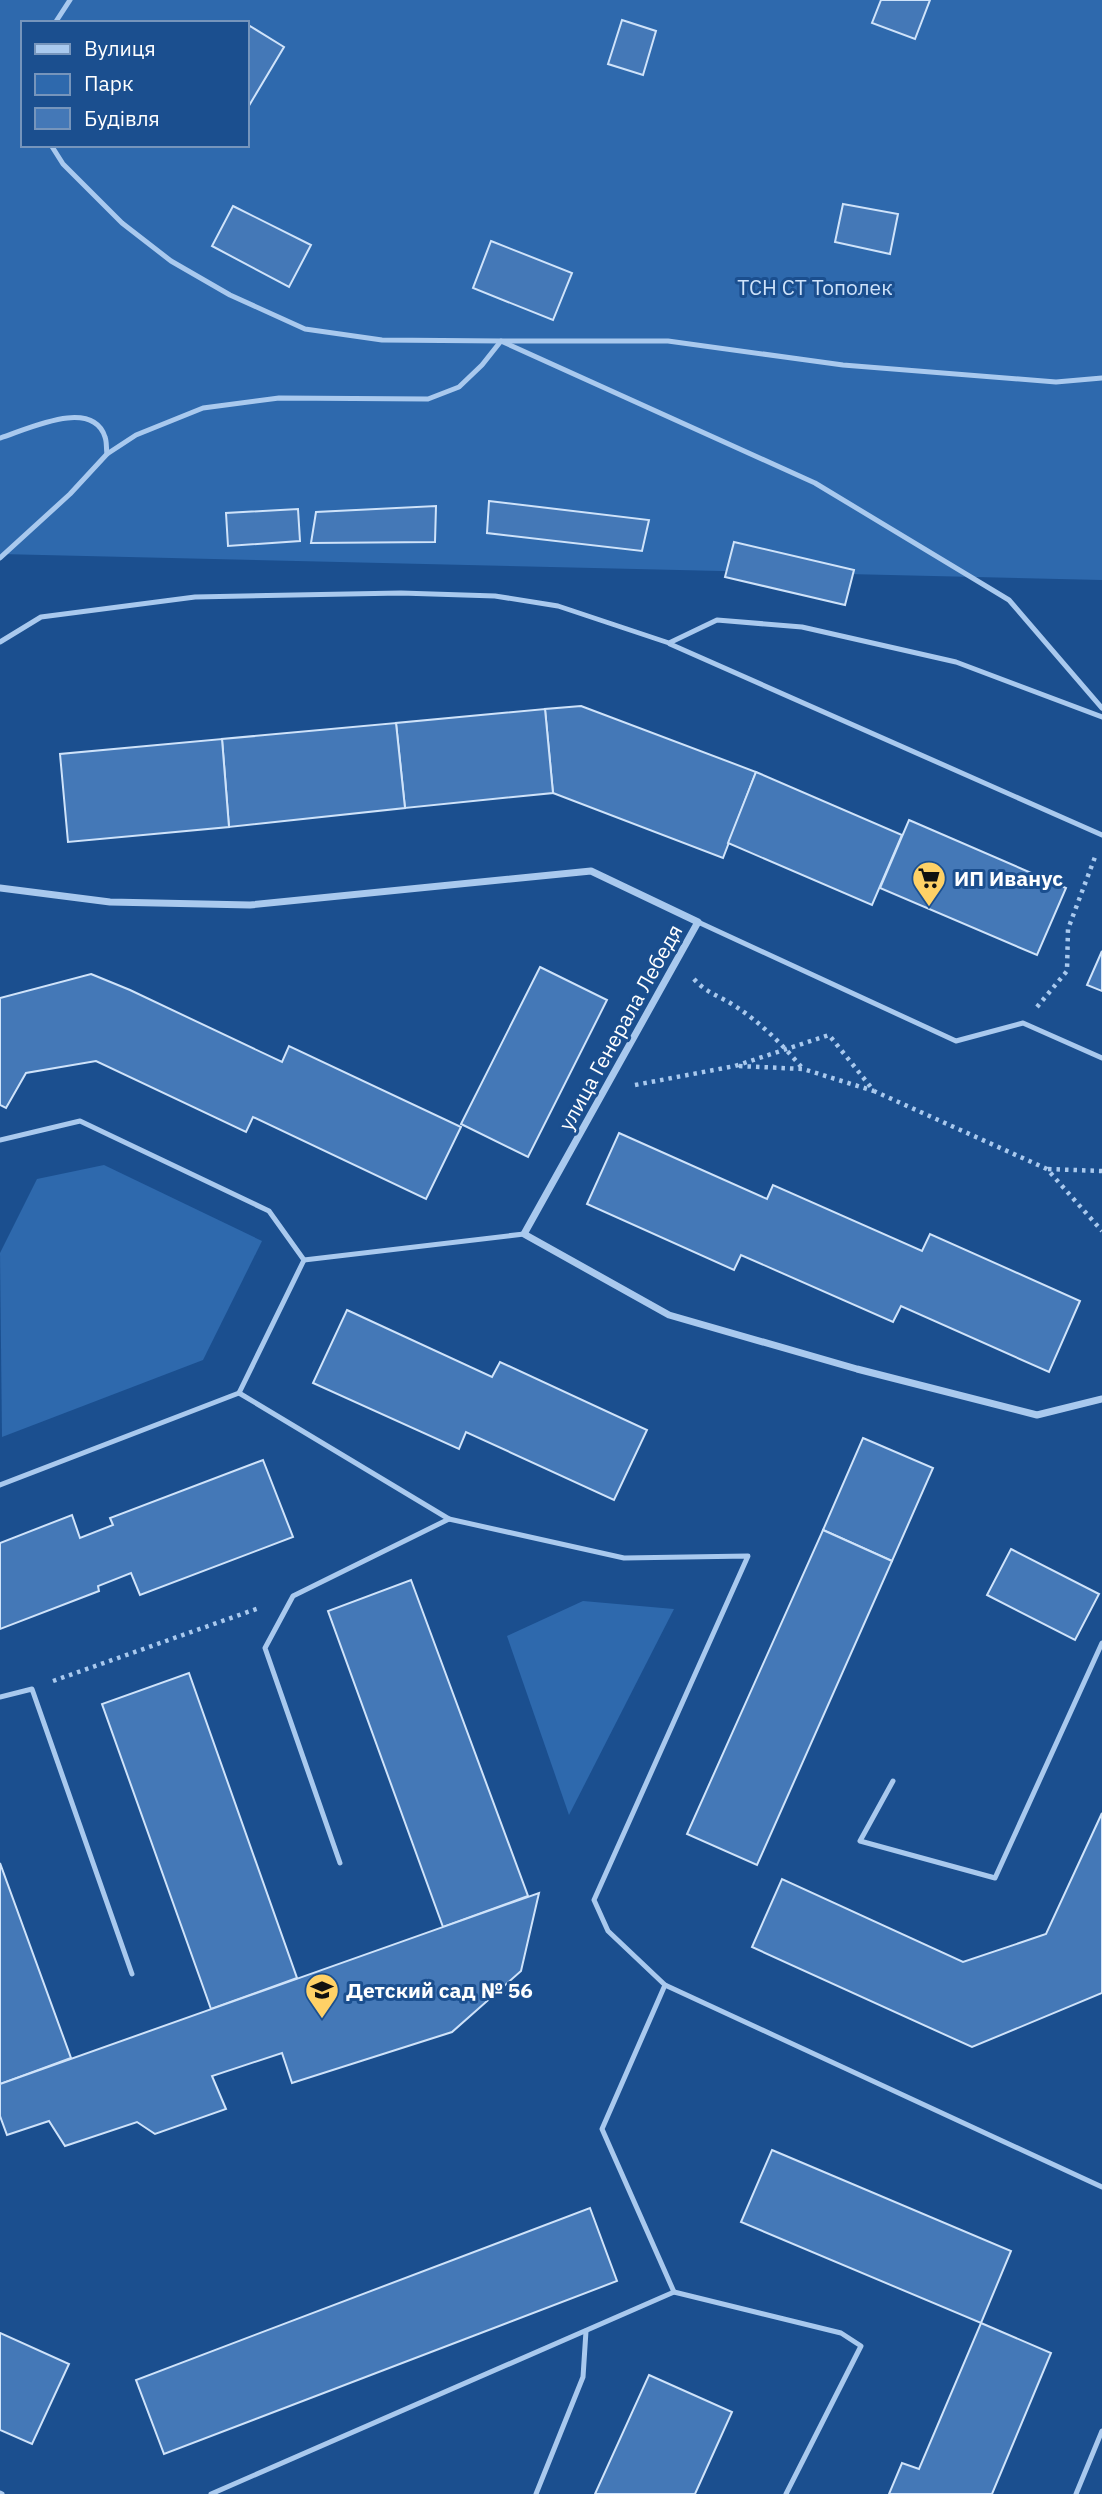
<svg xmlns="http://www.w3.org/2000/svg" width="1102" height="2494" font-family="'IBM Plex Sans',sans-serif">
  <rect width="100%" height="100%" fill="#1b4f8f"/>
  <g fill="#2e69ad" fill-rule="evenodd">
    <path d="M0,0H1102V580L0,554ZM23,23H247V145H23Z"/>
    <polygon points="104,1165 262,1241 203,1360 2,1437 0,1253 37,1179"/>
    <polygon points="583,1601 674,1609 569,1815 507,1636"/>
  </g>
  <g fill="#4478b7" stroke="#cfe3fa" stroke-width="2">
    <polygon points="881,0 930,0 915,39 872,23"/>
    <polygon points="622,20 656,31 643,75 608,64"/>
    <polygon points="250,26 284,47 247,109 247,31"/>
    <polygon points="843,204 898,214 890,254 835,242"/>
    <polygon points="233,206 311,245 289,287 212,246"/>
    <polygon points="491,241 572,273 553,320 473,288"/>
    <polygon points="489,501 649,520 642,551 487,533"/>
    <polygon points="436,506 435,542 311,543 316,512"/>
    <polygon points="298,509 300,541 228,546 226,513"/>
    <polygon points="734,542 854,570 845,605 725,577"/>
    <polygon points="581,706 756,772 723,858 553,793 545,709"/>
    <polygon points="545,709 553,793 405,808 396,723"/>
    <polygon points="396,723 405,808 229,827 222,739"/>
    <polygon points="222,739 229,827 68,842 60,754"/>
    <polygon points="756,772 902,835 872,905 728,843"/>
    <polygon points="909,820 1066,888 1037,955 880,888"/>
    <polygon points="1102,951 1102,991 1087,985"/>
    <polygon points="540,967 607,1000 528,1157 461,1124"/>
    <polygon points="91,974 130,990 282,1062 289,1046 461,1127 426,1199 253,1117 246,1132 96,1061 26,1073 6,1108 0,1105 0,998"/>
    <polygon points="619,1133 767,1199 773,1185 922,1251 930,1234 1080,1301 1049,1372 901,1306 893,1322 741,1255 734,1270 587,1204"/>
    <polygon points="347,1310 492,1377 500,1362 647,1430 614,1500 466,1432 459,1449 313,1383"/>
    <polygon points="863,1438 933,1468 892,1561 823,1530"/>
    <polygon points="263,1460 293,1537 140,1595 131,1573 98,1586 99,1591 0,1629 0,1543 72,1515 80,1538 113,1525 110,1518"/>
    <polygon points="823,1530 892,1561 757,1865 687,1834"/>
    <polygon points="1011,1549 1099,1594 1075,1640 987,1595"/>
    <polygon points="411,1580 528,1896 443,1927 328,1611"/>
    <polygon points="189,1673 297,1978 211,2009 102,1704"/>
    <polygon points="1102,1813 1102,1993 972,2047 752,1947 782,1879 963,1962 1046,1934"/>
    <polygon points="0,1863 71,2058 0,2084"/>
    <polygon points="539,1893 521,1971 452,2032 292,2083 282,2053 212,2076 226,2109 155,2134 137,2122 65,2146 49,2121 7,2135 0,2116 0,2084"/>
    <polygon points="772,2150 1011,2251 981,2323 741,2222"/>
    <polygon points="590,2208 617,2281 164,2454 136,2380"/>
    <polygon points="981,2323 1051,2353 992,2494 889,2494 902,2463 919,2469"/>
    <polygon points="0,2333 69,2364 32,2444 0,2430"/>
    <polygon points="649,2375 732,2412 695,2494 595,2494"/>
  </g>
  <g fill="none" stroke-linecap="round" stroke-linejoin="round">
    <g stroke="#a9c9ee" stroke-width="4.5" stroke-dasharray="3.5 5" stroke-linecap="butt">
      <path d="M694,979C706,993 720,996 735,1006C760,1022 784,1046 803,1069"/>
      <polyline points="1037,1007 1067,971 1068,929 1095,857"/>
      <polyline points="739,1066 803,1069 874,1091"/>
      <polyline points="635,1085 735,1066 829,1035 874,1091 1047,1169 1102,1231"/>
      <polyline points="1048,1169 1102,1171"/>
      <polyline points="53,1681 259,1608"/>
    </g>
    <g stroke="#a9c9ee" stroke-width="5">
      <polyline points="55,23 70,0"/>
      <polyline points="51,145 63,164 122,223 171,261 230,295 305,329 382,340 501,341 815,483 1009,600 1102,708"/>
      <path d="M0,438C26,430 92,397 105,437C107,442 106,448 107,454"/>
      <polyline points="0,558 70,494 107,454 136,435 203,408 279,398 428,399 459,387 482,365 501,341 668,341 843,365 1056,382 1102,378"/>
      <polyline points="0,642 41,617 195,597 401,593 495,596 558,606 669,643 717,620 802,627 956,662 1102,717"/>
      <polyline points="670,644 1102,835"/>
      <polyline points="698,922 956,1041 1023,1023 1102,1058"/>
      <polyline points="0,1140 80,1121 269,1211 304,1260"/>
      <polyline points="304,1260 524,1234"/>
      <polyline points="239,1393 449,1519"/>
      <polyline points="0,1485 239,1393 304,1260"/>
      <polyline points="0,1697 32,1689 132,1974"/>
      <polyline points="893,1781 860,1841 995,1878 1102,1643"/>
      <polyline points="340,1863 265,1648 293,1596 449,1519 624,1558 748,1556 594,1900 608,1931 665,1985 1102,2187"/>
      <polyline points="674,2292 841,2333 861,2346 786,2494"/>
      <polyline points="0,2493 2,2494"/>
      <polyline points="211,2494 674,2292 602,2129 665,1985"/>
      <polyline points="536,2494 583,2377 586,2331"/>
      <polyline points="1076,2494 1102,2431"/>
    </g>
    <polyline stroke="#a9c9ee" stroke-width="7" points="0,888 110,902 250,905 591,871 698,922 524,1234 669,1315 857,1369 1037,1415 1102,1399"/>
  </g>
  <defs>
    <g id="supermarket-pin" transform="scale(1.75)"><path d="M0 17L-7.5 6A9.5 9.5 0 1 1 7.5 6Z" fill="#ffd166" stroke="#1b4f8f"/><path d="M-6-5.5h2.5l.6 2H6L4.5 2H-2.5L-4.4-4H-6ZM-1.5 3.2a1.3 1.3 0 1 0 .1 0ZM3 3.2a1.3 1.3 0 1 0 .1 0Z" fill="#111"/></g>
    <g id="school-pin" transform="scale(1.75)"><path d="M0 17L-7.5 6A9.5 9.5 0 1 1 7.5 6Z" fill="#ffd166" stroke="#1b4f8f"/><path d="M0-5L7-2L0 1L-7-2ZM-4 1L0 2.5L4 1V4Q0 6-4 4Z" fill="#111"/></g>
  </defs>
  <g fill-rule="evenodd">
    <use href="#supermarket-pin" x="929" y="878"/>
    <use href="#school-pin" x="322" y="1990"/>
  </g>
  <g text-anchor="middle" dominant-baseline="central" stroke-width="6" stroke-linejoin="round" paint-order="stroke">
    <g font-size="21" fill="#cfe3fa" stroke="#1b4f8f">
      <text x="815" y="287">ТСН СТ Тополек</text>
    </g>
    <g font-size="21" font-weight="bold" fill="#fff" stroke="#1b4f8f" text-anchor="start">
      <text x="954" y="878">ИП Иванус</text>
      <text x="346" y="1990">Детский сад № 56</text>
    </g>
    <g font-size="21" fill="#fff" stroke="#1b4f8f">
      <text transform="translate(620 1027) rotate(-61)">улица Генерала Лебедя</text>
    </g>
  </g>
  <rect x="21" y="21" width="228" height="126" fill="#1b4f8f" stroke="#7695bc" stroke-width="2"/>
  <rect x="35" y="44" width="35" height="10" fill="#a9c9ee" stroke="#7695bc" stroke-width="2"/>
  <text x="84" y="56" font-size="21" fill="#ffffff">Вулиця</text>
  <rect x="35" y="74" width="35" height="21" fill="#2e69ad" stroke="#7695bc" stroke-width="2"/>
  <text x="84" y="91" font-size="21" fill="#ffffff">Парк</text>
  <rect x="35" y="108" width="35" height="21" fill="#4478b7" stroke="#7695bc" stroke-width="2"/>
  <text x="84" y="126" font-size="21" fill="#ffffff">Будівля</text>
</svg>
